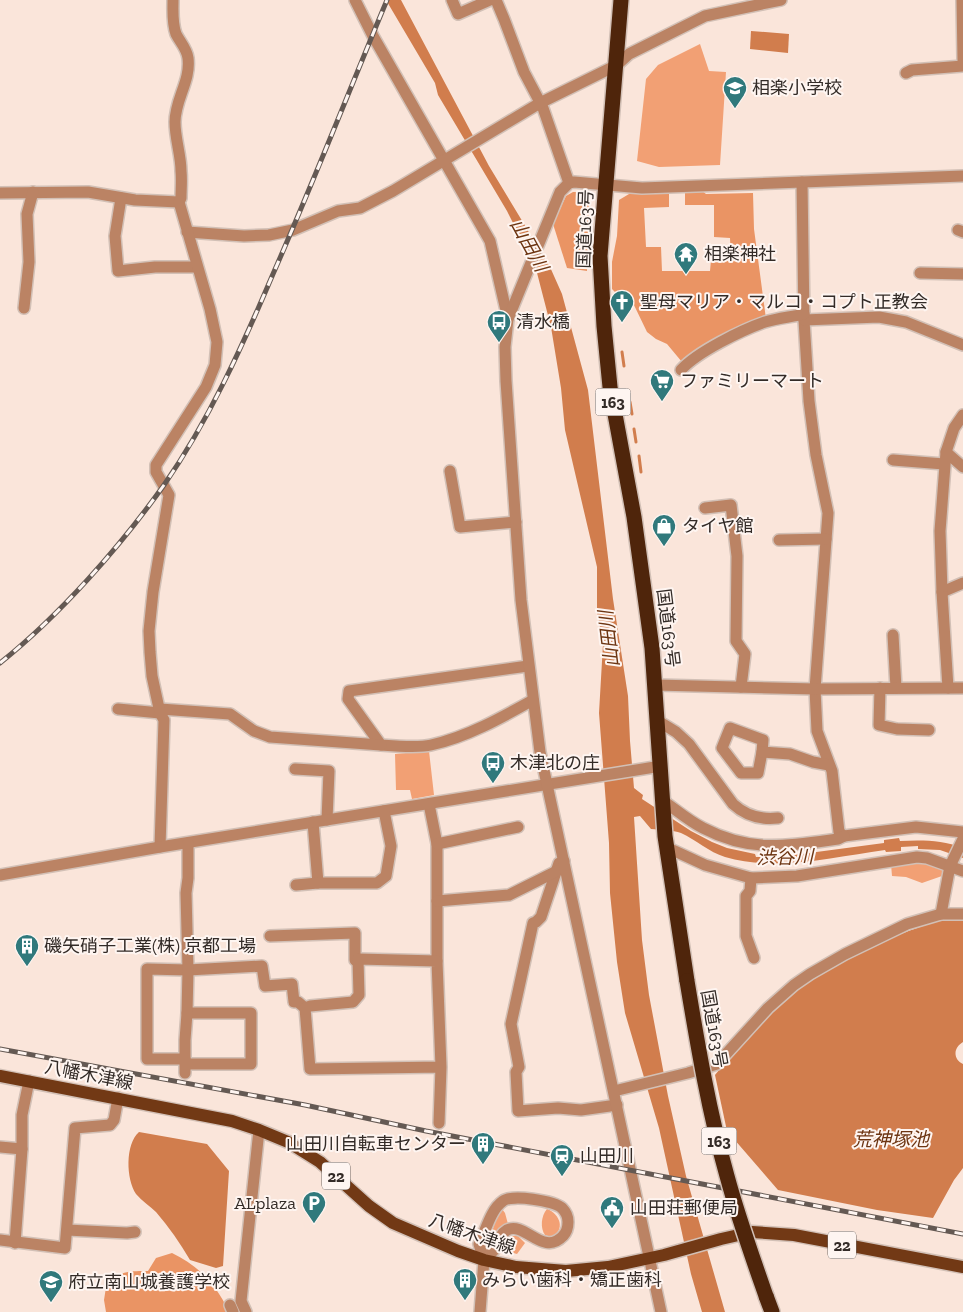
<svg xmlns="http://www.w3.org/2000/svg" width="963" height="1312" font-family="'Zilla Slab','Noto Sans JP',serif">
  <rect width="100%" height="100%" fill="#fae5da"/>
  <g fill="#f2a074">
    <polygon points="700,44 709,71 726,72 720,165 659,167 637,161 646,79 658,65"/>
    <polygon points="429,751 434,795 412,799 410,790 396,790 395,754"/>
    <polygon points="914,861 946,866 942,876 922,883 906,877 892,876 891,864"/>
    <polygon points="502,1209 505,1213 508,1224 496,1234 491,1244 488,1243 497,1217"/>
    <path d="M547,1209C560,1214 566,1230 551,1237L545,1235C540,1228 541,1216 547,1209Z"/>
    <polygon points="512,1236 518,1236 525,1243 517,1254 506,1251 502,1248 507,1238"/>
  </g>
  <g fill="#ea9464">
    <polygon points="634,191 669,191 669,207 644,208 646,247 661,247 662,271 710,271 711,260 731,259 730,238 714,237 714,205 685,205 685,191 702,191 706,194 753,193 754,229 766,319 682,362 667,344 656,339 647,332 633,303 618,295 612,289 612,262 617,236 619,200"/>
    <polygon points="573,192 585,192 589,198 587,271 567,268 553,224 566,196"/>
    <path d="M172,1253C199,1266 216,1284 229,1312H106L104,1300L107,1281C122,1271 131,1271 148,1271L156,1258Z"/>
  </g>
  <g fill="#d17d4d">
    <path d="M386,0H401L489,166L550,267L562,294L588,390L613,599L628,696L630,741L634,788L643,795L642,799L691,831L712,842L727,848L755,854L756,857H779L884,843V840L899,838L900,841C923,840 942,840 963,848V858L940,850L918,849V846L901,847V851L886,852L885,850C833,857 777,872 725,857C709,852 696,840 681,833C673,830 660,830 651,829L640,816L634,817L642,940L649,995L668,1096L686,1176L725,1312H702L691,1274L659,1128L625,1013L617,962L610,893L609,843L599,713L603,644L597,611V567L565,430L561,388L551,327L536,269L507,211L438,95L435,83Z"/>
    <polygon points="751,31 789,34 788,53 750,49"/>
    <path d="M947,918L963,921V1042C953,1048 953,1059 963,1064V1168L954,1180L933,1218L877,1210L778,1190L727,1131L715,1075C741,1043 769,1009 803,985C847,954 896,934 947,918Z"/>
    <path d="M139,1132L207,1144L229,1171L223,1266L216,1268L190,1260C180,1243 169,1227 156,1212C150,1206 142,1201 136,1194C126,1179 125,1144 139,1132Z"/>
  </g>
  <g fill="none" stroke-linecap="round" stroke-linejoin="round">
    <g stroke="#d17d4d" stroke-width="3">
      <polyline points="622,352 624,366"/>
      <polyline points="630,402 632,414"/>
      <polyline points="634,429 636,442"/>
      <polyline points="639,456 641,472"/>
    </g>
    <g stroke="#d2c0b6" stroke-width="14">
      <g id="minor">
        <polyline points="355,0 373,36 490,241 508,319"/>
        <polyline points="452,0 458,14 490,0"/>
        <polyline points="496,0 504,19 524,72 543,108 569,183"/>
        <polyline points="962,0 963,60"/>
        <polyline points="906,73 912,70 963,66"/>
        <polyline points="802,182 804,320 809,401 816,455 828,513 815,689 817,731 832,771 839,832 844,836 916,827 963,832"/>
        <polyline points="0,193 88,192 135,200 179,202"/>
        <polyline points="121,198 115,236 118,271 155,267 197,267"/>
        <polyline points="958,230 963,232"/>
        <polyline points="187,232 244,236 269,235 293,230 338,211 360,208 393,191 540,103 617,65 629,54 705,16 781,0"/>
        <polyline points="920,273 963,274"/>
        <polyline points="24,308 29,262 27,214 33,192"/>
        <polyline points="804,320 879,317 906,322 963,345"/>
        <path d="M681,370C697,352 742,330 765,322C778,318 791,317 804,314"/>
        <polyline points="946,452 963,467"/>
        <polyline points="893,460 944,464"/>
        <polyline points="450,471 460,527 516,522"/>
        <polyline points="705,508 731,505 737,556 736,641 745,654 741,687"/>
        <polyline points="779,540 826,539"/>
        <polyline points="942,592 963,583"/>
        <polyline points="893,635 896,688"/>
        <path d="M528,666L349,691L348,699L381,745C395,746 418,748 431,745C467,737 501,718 533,700"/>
        <polyline points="656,685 815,689 963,688"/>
        <polyline points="880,688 879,725 897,729 929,730"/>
        <polyline points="948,688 942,592 940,531 946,452 954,428 963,415"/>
        <polyline points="118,709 160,713"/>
        <polyline points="160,709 230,714 254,731 270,737 381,745"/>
        <path d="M658,721L676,732L689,744L733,804C746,816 760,820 778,818"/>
        <polygon points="730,728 763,740 762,752 758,773 741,773 722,748"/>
        <polyline points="762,752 790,754 813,762 829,765"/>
        <polyline points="295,769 329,771 327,820"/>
        <path d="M662,800C675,809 689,821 703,828C751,853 787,846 838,839L844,836"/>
        <polyline points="429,804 437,844 437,961"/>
        <polyline points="313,822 318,883"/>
        <polyline points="437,844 518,827"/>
        <path d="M160,847L164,720L160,713L152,676L150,652L149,631L153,592L169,495L156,472V465L206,387L215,365L217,342L210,309L179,202L181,198C181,189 182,180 181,171C181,155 175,139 175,122C175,99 191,81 188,58C187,49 180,42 176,34C172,23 173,12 173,0"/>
        <polyline points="666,847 705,865 751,878 797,876 917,857 927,858 963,871"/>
        <polyline points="564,861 559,863 541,917 536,922 533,923 511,1024 519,1067 516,1072 518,1111 558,1108 581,1110 617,1105"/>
        <polyline points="0,875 160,847 661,766"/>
        <polyline points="751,878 750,891 746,896 746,936 754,958"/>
        <polyline points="296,885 318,883 377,883 386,876 391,846 384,811"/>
        <polyline points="437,901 509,895 557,871"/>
        <polyline points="941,914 950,866 963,839"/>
        <polyline points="270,936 355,933 355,960 358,959"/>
        <polyline points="185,1059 147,1059 147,969 188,970 262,966 265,986 292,984 294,1002 298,1002 305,1008"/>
        <polyline points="186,1064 251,1064 251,1013 187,1013"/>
        <polyline points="185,1073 185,1040 187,1013 188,970 186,893 188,878 188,843"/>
        <polyline points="614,1091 688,1073 717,1064 768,1008 794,985 810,974 845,954 907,924 941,914 963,914"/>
        <polyline points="439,1123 441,1067 437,961 358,959 359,995 353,1002 310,1006 305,1008 310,1069 441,1067"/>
        <polyline points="0,1147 22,1149"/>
        <polyline points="67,1230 127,1233 135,1232"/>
        <polyline points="0,1240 65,1248 75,1128 110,1125 114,1120 118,1098"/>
        <polyline points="15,1243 22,1149 22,1115 29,1081"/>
        <polyline points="230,1305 233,1312"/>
        <polyline points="246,1312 241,1301 259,1130"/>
        <path d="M480,1312L484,1260L479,1244C486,1231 490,1210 503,1201C512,1194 554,1201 562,1208C566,1212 568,1216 568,1222C568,1227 567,1232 563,1236C543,1257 525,1221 507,1230C499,1235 499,1242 495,1249C492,1253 487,1257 484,1260"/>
        <polyline points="661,1312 540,752 521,600 506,381 505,347 508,319 560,192 569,183 574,182 642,188 963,176"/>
      </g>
    </g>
    <g stroke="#d2c0b6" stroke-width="15">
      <polyline id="major" points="0,1076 232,1121 259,1130 288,1142 320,1162 369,1206 393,1223 458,1251 484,1260 516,1267 566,1271 608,1267 664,1255 721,1239 752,1232 794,1235 963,1267"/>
    </g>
    <g stroke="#d2c0b6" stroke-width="18">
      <g id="highway">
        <polyline points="621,0 600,256 604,326 610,387 634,517 652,648 665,836 687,981"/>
        <polyline points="766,1296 772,1312"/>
      </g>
    </g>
    <use href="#minor" stroke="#bb8364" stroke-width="11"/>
    <use href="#major" stroke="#723915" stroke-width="12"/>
    <use href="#highway" stroke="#4f250b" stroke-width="15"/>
    <g stroke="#645953" stroke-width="5">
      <g id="rail">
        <path d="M0,663C59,616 120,547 164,485C209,420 242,347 273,274C313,183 349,91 387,0"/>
        <polyline points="0,1049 305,1105 426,1131 963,1234"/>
      </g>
    </g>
    <use href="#rail" stroke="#fef5f1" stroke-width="3" stroke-dasharray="9" stroke-linecap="butt"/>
    <g stroke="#d2c0b6" stroke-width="18" stroke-linecap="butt">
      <path id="highway-bridge" d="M687,981C698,1047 709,1112 727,1176C738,1217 752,1256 766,1296"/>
    </g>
    <use href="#highway-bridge" stroke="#4f250b" stroke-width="15"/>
  </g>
  <defs>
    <g id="school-pin" transform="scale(1.25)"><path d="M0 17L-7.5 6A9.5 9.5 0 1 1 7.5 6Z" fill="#30797c" stroke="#fef5f1"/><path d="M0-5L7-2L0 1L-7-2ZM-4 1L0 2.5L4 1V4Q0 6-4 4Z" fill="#fff"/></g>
    <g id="temple-pin" transform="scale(1.25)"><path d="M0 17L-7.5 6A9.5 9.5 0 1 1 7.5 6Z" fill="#30797c" stroke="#fef5f1"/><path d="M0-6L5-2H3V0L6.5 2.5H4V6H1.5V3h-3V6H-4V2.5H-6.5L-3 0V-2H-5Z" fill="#fff"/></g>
    <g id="church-pin" transform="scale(1.25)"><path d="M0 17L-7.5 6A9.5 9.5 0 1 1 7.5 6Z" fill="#30797c" stroke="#fef5f1"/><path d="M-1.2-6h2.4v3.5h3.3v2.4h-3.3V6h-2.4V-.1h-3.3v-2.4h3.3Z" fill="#fff"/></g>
    <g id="bus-pin" transform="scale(1.25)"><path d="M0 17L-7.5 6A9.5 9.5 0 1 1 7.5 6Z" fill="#30797c" stroke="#fef5f1"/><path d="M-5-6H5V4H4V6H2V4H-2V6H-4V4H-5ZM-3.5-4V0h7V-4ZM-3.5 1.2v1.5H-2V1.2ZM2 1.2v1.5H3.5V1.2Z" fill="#fff"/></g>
    <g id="supermarket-pin" transform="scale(1.25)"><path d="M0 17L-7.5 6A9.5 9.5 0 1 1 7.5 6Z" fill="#30797c" stroke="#fef5f1"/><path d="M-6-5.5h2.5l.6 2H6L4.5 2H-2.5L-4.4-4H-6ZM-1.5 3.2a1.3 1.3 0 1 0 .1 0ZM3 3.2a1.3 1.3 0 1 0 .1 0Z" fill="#fff"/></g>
    <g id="shop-pin" transform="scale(1.25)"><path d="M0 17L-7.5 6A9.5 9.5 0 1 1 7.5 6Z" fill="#30797c" stroke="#fef5f1"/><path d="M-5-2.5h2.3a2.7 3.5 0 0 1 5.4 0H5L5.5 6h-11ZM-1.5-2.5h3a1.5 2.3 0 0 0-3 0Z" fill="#fff"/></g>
    <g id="building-pin" transform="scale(1.25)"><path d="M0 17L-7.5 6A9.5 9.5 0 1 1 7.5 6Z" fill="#30797c" stroke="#fef5f1"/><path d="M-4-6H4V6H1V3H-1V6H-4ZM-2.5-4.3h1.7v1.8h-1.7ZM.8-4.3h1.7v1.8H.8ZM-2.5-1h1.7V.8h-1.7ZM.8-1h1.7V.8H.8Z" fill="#fff"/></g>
    <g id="station-pin" transform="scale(1.25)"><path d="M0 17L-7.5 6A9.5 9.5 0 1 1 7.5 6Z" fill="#30797c" stroke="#fef5f1"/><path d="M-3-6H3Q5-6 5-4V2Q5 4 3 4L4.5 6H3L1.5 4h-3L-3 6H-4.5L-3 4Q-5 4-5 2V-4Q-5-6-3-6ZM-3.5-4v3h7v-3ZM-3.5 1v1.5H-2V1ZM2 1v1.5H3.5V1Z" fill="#fff"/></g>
    <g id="parking-pin" transform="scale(1.25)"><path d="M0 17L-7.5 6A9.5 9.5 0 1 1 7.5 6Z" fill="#30797c" stroke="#fef5f1"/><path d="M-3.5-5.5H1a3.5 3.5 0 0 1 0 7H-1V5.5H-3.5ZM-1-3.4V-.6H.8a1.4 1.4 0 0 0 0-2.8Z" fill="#fff"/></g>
    <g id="civic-pin" transform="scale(1.25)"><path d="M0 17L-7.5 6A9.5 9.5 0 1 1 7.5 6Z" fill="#30797c" stroke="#fef5f1"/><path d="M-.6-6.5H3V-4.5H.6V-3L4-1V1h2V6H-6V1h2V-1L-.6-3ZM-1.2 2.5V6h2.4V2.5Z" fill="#fff"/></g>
  </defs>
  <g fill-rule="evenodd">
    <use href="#school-pin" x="735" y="88"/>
    <use href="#temple-pin" x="686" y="254"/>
    <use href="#church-pin" x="622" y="302"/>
    <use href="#bus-pin" x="499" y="322"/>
    <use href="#supermarket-pin" x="662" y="381"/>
    <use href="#shop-pin" x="664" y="526"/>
    <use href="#bus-pin" x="493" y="763"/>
    <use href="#building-pin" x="27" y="946"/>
    <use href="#building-pin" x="483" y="1144"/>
    <use href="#station-pin" x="562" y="1156"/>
    <use href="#parking-pin" x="314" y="1203"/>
    <use href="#civic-pin" x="612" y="1208"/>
    <use href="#building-pin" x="465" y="1280"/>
    <use href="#school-pin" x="51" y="1282"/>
  </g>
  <g text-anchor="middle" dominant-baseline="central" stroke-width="4" stroke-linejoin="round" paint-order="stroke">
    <g fill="#fef5f1" stroke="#706864" stroke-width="1">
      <rect x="595.5" y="388.5" width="35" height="27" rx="4"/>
      <rect x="701.5" y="1127.5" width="35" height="27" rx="4"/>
      <rect x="322" y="1162.5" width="28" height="27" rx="4"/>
      <rect x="828" y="1231.5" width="28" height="27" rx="4"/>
    </g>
    <g font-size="16" font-weight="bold" fill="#332b27">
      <text x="613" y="402">163</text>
      <text x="719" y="1141">163</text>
      <text x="336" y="1176">22</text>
      <text x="842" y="1245">22</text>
    </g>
    <g font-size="18" fill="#332b27" stroke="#fef5f1" text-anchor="start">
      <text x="752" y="88">相楽小学校</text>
      <text x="704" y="254">相楽神社</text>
      <text x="640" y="302">聖母マリア・マルコ・コプト正教会</text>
      <text x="516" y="322">清水橋</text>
      <text x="680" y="381">ファミリーマート</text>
      <text x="682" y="526">タイヤ館</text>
      <text x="510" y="763">木津北の庄</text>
      <text x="44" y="946">磯矢硝子工業(株) 京都工場</text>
      <text x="466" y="1144" text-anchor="end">山田川自転車センター</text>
      <text x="580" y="1156">山田川</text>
      <text x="296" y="1203" text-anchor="end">ALplaza</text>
      <text x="630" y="1208">山田荘郵便局</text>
      <text x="482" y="1280">みらい歯科・矯正歯科</text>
      <text x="68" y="1282">府立南山城養護学校</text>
    </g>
    <g font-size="18" fill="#332b27" stroke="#fef5f1">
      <text transform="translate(585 229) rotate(-88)">国道163号</text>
      <text transform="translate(668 628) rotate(83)">国道163号</text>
      <text transform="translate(714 1029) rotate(80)">国道163号</text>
      <text transform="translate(89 1075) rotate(11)">八幡木津線</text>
      <text transform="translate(472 1234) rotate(19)">八幡木津線</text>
    </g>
    <g font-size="19" font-style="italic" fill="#6d3512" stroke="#fef5f1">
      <text transform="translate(529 245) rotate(61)">山田川</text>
      <text transform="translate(609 639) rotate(-97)">山田川</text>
      <text transform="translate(785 857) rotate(-1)">渋谷川</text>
      <text x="891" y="1139">荒神塚池</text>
    </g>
  </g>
</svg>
